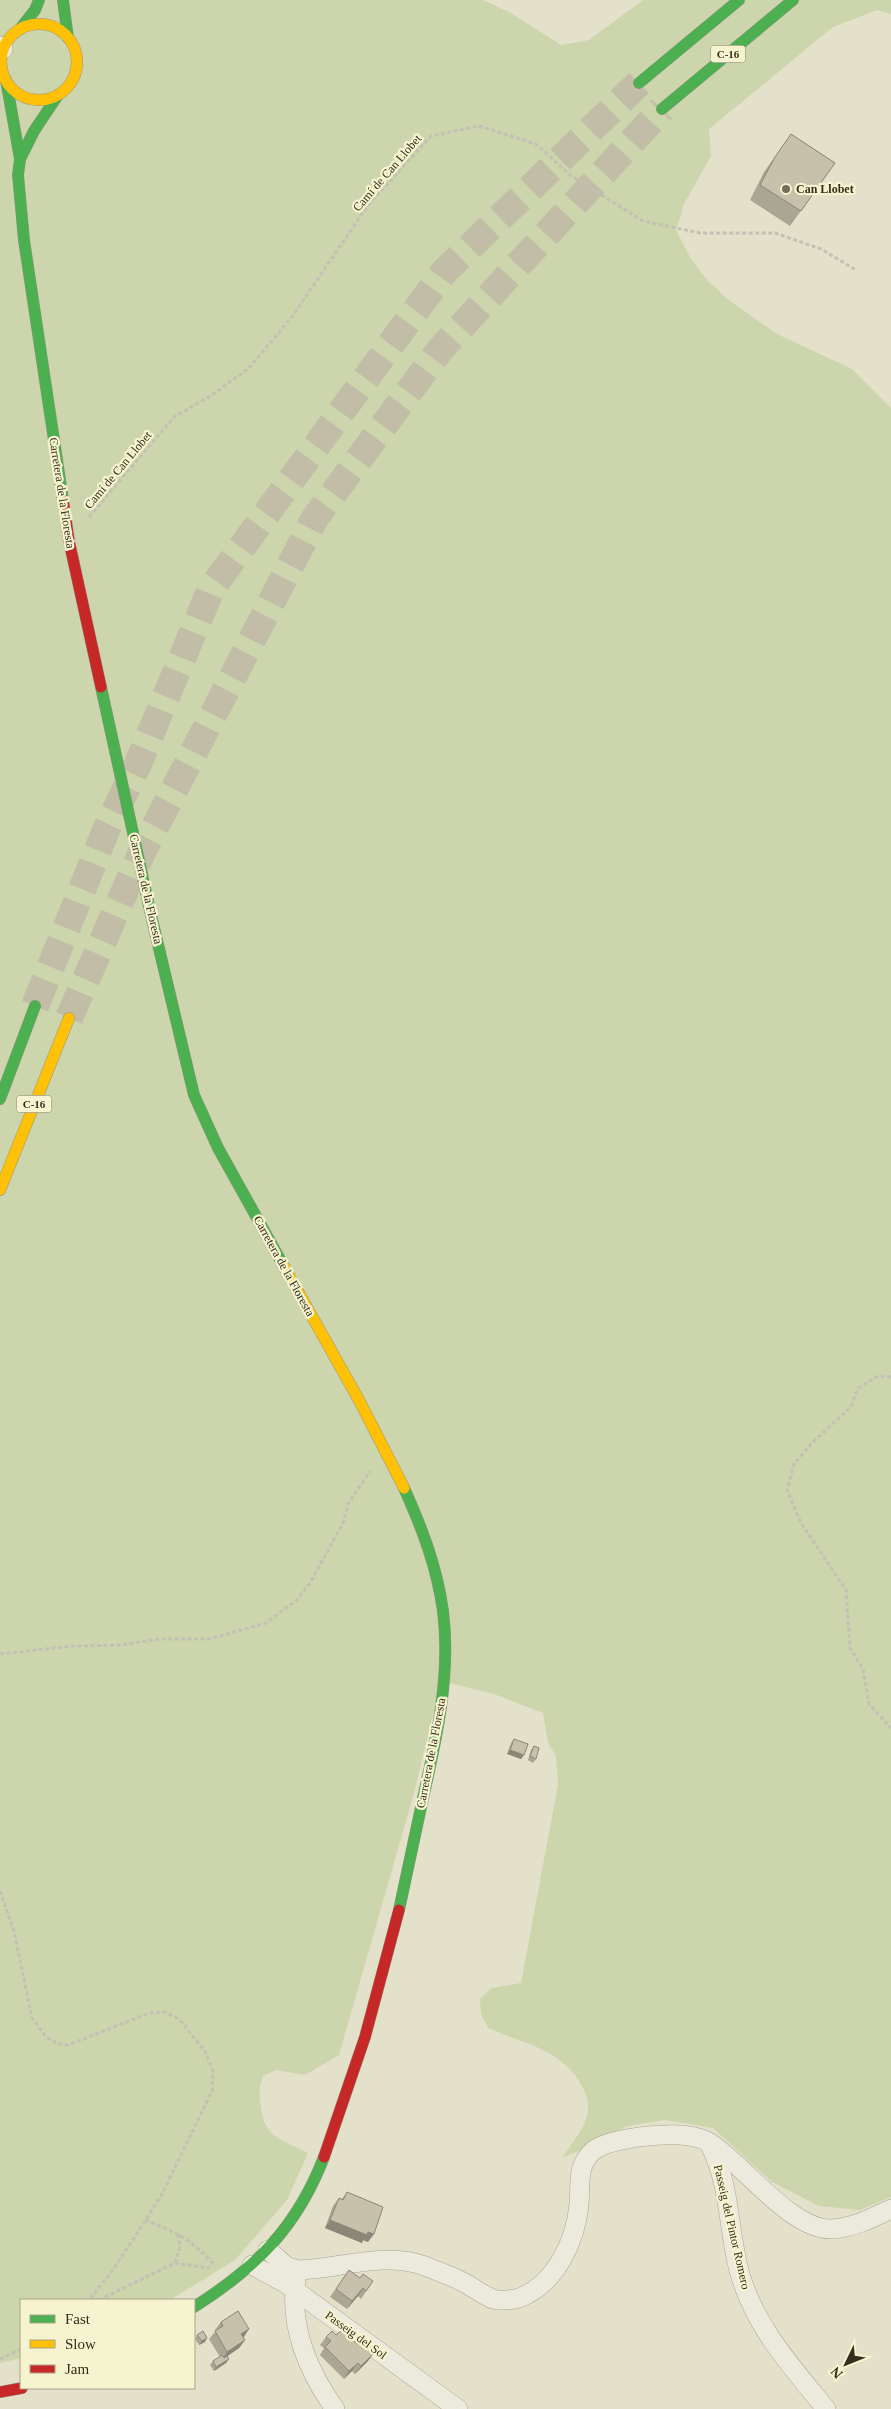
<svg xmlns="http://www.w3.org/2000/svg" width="891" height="2409" font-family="Georgia,serif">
  <rect width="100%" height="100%" fill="#e4e1ca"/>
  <path fill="#ccd5ac" d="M0,0H483L511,13L561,45L589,40L643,0H891V14L877,10L833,27L709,129L711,156L684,204L676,230L691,259L708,281L730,301L777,334L852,369L891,408V2197L860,2210L819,2206L772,2182L713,2128L665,2120L627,2126L592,2146L563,2157C571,2144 587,2126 588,2110C589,2102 586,2094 583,2088C564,2049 524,2044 488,2028L481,2014L480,1999L491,1988L521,1983L558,1785L556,1756L548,1743L543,1713L494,1694L441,1681L414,1793L339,2055L305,2075L276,2070L263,2076C259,2088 259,2095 261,2107C264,2138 283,2140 308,2153L287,2200L235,2260L170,2300H21V2358L0,2363Z"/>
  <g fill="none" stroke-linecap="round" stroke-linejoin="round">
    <g stroke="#c1bda7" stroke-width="28" stroke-dasharray="28 14" stroke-linecap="butt">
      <polyline points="35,1006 106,830 137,766 211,589 444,272 639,83"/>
      <polyline points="69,1018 142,852 315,518 439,351 662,109"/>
    </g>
    <g stroke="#a8a494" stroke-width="20">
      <g id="street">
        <polyline points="0,46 3,49"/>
        <path d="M711,2147C731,2188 728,2232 740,2274C755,2327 792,2367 826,2409"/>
        <path d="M268,2250L287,2267L298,2270C342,2269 381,2251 425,2266C437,2271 451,2276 463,2282C473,2287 482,2295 493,2299C498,2301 513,2300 519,2298C556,2284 576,2240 579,2204C581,2185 576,2166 593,2151C606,2140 648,2135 666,2135C678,2134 700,2136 710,2143C743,2164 791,2230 831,2229C853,2228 872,2218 891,2209"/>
        <polyline points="252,2265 285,2283 458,2409"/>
        <path d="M296,2281C289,2327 309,2373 335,2409"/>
      </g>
    </g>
    <g stroke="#989584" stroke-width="12">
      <g id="fast">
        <polyline points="63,0 68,38"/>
        <polyline points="20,29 35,10 39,0"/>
        <polyline points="6,80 20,159 18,175 24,240 63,500"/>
        <polyline points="639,83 739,0"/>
        <polyline points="662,109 793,0"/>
        <polyline points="20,159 34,131 58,95"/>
        <polyline points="101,687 151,915 194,1095 218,1148 282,1263"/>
        <polyline points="0,1099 35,1006"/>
        <path d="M399,1910C407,1873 415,1835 423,1798C437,1737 451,1674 443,1611C437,1567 422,1528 404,1488"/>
        <path d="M194,2307C257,2267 297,2227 324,2157"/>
      </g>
    </g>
    <g stroke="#989584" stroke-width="12">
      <g id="slow">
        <circle cx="39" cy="62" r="38"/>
        <polyline points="0,1190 69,1018"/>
        <polyline points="282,1263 360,1402 404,1488"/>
      </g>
    </g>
    <g stroke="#989584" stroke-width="12">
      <g id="jam">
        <polyline points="63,500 69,541 101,687"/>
        <polyline points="324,2157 365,2037 399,1910"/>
        <polyline points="0,2392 22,2388"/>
      </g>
    </g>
    <g stroke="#c3c1b3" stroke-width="3" stroke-dasharray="4 2.5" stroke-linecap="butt">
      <polyline points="89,517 174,417 212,395 249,368 292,317 368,205 431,136 479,126 536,144 570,175 643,221 700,233 775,233 821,249 856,270"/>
      <polyline points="891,1377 878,1376 858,1388 851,1407 811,1444 794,1464 787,1490 801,1523 846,1590 850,1648 863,1669 869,1704 891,1728"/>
      <polyline points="0,1654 73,1646 120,1645 161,1639 209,1639 266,1623 298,1599 310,1583 343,1523 348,1504 370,1471"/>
      <polyline points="0,1891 14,1931 32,2018 46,2037 58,2044 68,2045 149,2013 165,2012 179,2019 205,2051 213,2071 212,2091 161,2196 113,2270 89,2300"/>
      <path d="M145,2220C176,2232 193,2240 215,2266"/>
      <polyline points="175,2263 180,2247 178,2233"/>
      <polyline points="99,2300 175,2263 210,2268"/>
      <polyline points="0,2359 21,2349"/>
    </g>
    <use href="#street" stroke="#ebeadc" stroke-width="19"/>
    <use href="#fast" stroke="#4caf50" stroke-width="11"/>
    <use href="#slow" stroke="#ffc107" stroke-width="11"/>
    <use href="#jam" stroke="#c62828" stroke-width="11"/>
  </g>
  <g fill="#aba593">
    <polygon points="791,134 835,163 790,226 750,200 764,172"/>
    <polygon points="514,1739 524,1755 521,1759 507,1754 511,1743"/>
    <polygon points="534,1746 536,1759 533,1763 528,1760 531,1750"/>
    <polygon points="347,2192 368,2242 363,2240 362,2243 325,2228 333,2206 339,2198 342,2199"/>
    <polygon points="349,2270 360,2278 373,2281 361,2299 358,2296 347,2309 330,2297"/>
    <polygon points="221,2322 243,2338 245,2340 239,2348 227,2356 226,2363 214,2371 210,2365 213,2361 220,2357 209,2339 216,2331 215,2330"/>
    <polygon points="197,2335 205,2342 199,2345 195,2339"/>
    <polygon points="336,2335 368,2361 355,2374 352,2371 344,2379 320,2355 324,2348 320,2345 326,2337"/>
  </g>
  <g fill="#8b8678">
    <polygon points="510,1750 524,1755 521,1759 507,1754"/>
    <polygon points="330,2220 368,2232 374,2234 368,2242 363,2240 362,2243 325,2228"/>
    <polygon points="363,2288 358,2296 347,2309 352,2301"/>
    <polygon points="249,2329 244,2337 235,2342 241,2334"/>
    <polygon points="207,2338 205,2342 199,2345 202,2341"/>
    <polygon points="245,2340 239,2348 222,2360 227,2352"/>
    <polygon points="374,2353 368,2361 355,2374 361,2366"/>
    <polygon points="229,2359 226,2363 214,2371 216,2367"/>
    <polygon points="358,2363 352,2371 344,2379 349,2371"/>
  </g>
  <g fill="#c7c0ab" stroke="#8b8678">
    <polygon points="791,134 835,163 801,211 760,185 775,157"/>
    <polygon points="514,1739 528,1744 524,1755 510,1750"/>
    <polygon points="534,1746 539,1748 536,1759 530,1756"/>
    <polygon points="347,2192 383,2207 374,2234 368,2232 367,2235 330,2220 339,2198 343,2200"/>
    <polygon points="349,2270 360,2278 363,2274 373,2281 366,2291 363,2288 352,2301 336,2289"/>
    <polygon points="238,2311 249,2329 241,2334 245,2340 227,2352 215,2331 223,2326 221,2322"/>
    <polygon points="342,2330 357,2344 361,2341 374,2353 361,2366 358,2363 349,2371 325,2347 331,2341 326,2337 332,2331 336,2335"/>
    <polygon points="203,2331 207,2338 202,2341 197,2335"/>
    <polygon points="222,2355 224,2358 227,2356 229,2359 216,2367 213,2361"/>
  </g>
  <circle fill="#736d59" stroke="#f6f3cf" stroke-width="2" cx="786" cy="189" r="5"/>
  <g text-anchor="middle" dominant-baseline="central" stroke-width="4.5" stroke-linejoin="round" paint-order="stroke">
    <g fill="#f6f3cf" stroke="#706952" stroke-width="1">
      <rect x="710.5" y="45.5" width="35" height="17" rx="4"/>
      <rect x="16.5" y="1095.5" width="35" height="17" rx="4"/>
    </g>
    <g font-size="11" font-weight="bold" fill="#362e1c">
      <text x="728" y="54">C-16</text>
      <text x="34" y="1104">C-16</text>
    </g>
    <g font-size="12" fill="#362e1c" stroke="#f6f3cf">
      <text transform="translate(387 173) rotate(-49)">Camí de Can Llobet</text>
      <text transform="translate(118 470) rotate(-50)">Camí de Can Llobet</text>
      <text transform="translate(62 493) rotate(81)">Carretera de la Floresta</text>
      <text transform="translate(146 889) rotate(77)">Carretera de la Floresta</text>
      <text transform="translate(284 1266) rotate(61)">Carretera de la Floresta</text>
      <text transform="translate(431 1753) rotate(-79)">Carretera de la Floresta</text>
      <text transform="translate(732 2227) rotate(77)">Passeig del Pintor Romero</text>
      <text transform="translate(356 2335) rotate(36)">Passeig del Sol</text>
    </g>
    <g font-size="12" font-weight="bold" fill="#362e1c" stroke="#f6f3cf" text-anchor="start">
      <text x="796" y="189">Can Llobet</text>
    </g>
  </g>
  <rect x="20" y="2299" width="175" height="90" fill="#f6f3cf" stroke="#a9a487"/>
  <rect x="30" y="2315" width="25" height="8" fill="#4caf50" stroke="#a9a487"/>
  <text x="65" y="2324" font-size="15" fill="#362e1c">Fast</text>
  <rect x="30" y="2340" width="25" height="8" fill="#ffc107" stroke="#a9a487"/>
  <text x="65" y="2349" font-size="15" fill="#362e1c">Slow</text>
  <rect x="30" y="2365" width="25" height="8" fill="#c62828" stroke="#a9a487"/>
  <text x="65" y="2374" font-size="15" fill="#362e1c">Jam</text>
  <g transform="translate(846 2364) rotate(227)" stroke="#f6f3cf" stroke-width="4" paint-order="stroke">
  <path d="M0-4L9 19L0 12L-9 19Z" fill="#362e1c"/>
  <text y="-8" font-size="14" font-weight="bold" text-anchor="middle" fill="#362e1c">N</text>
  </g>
</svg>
